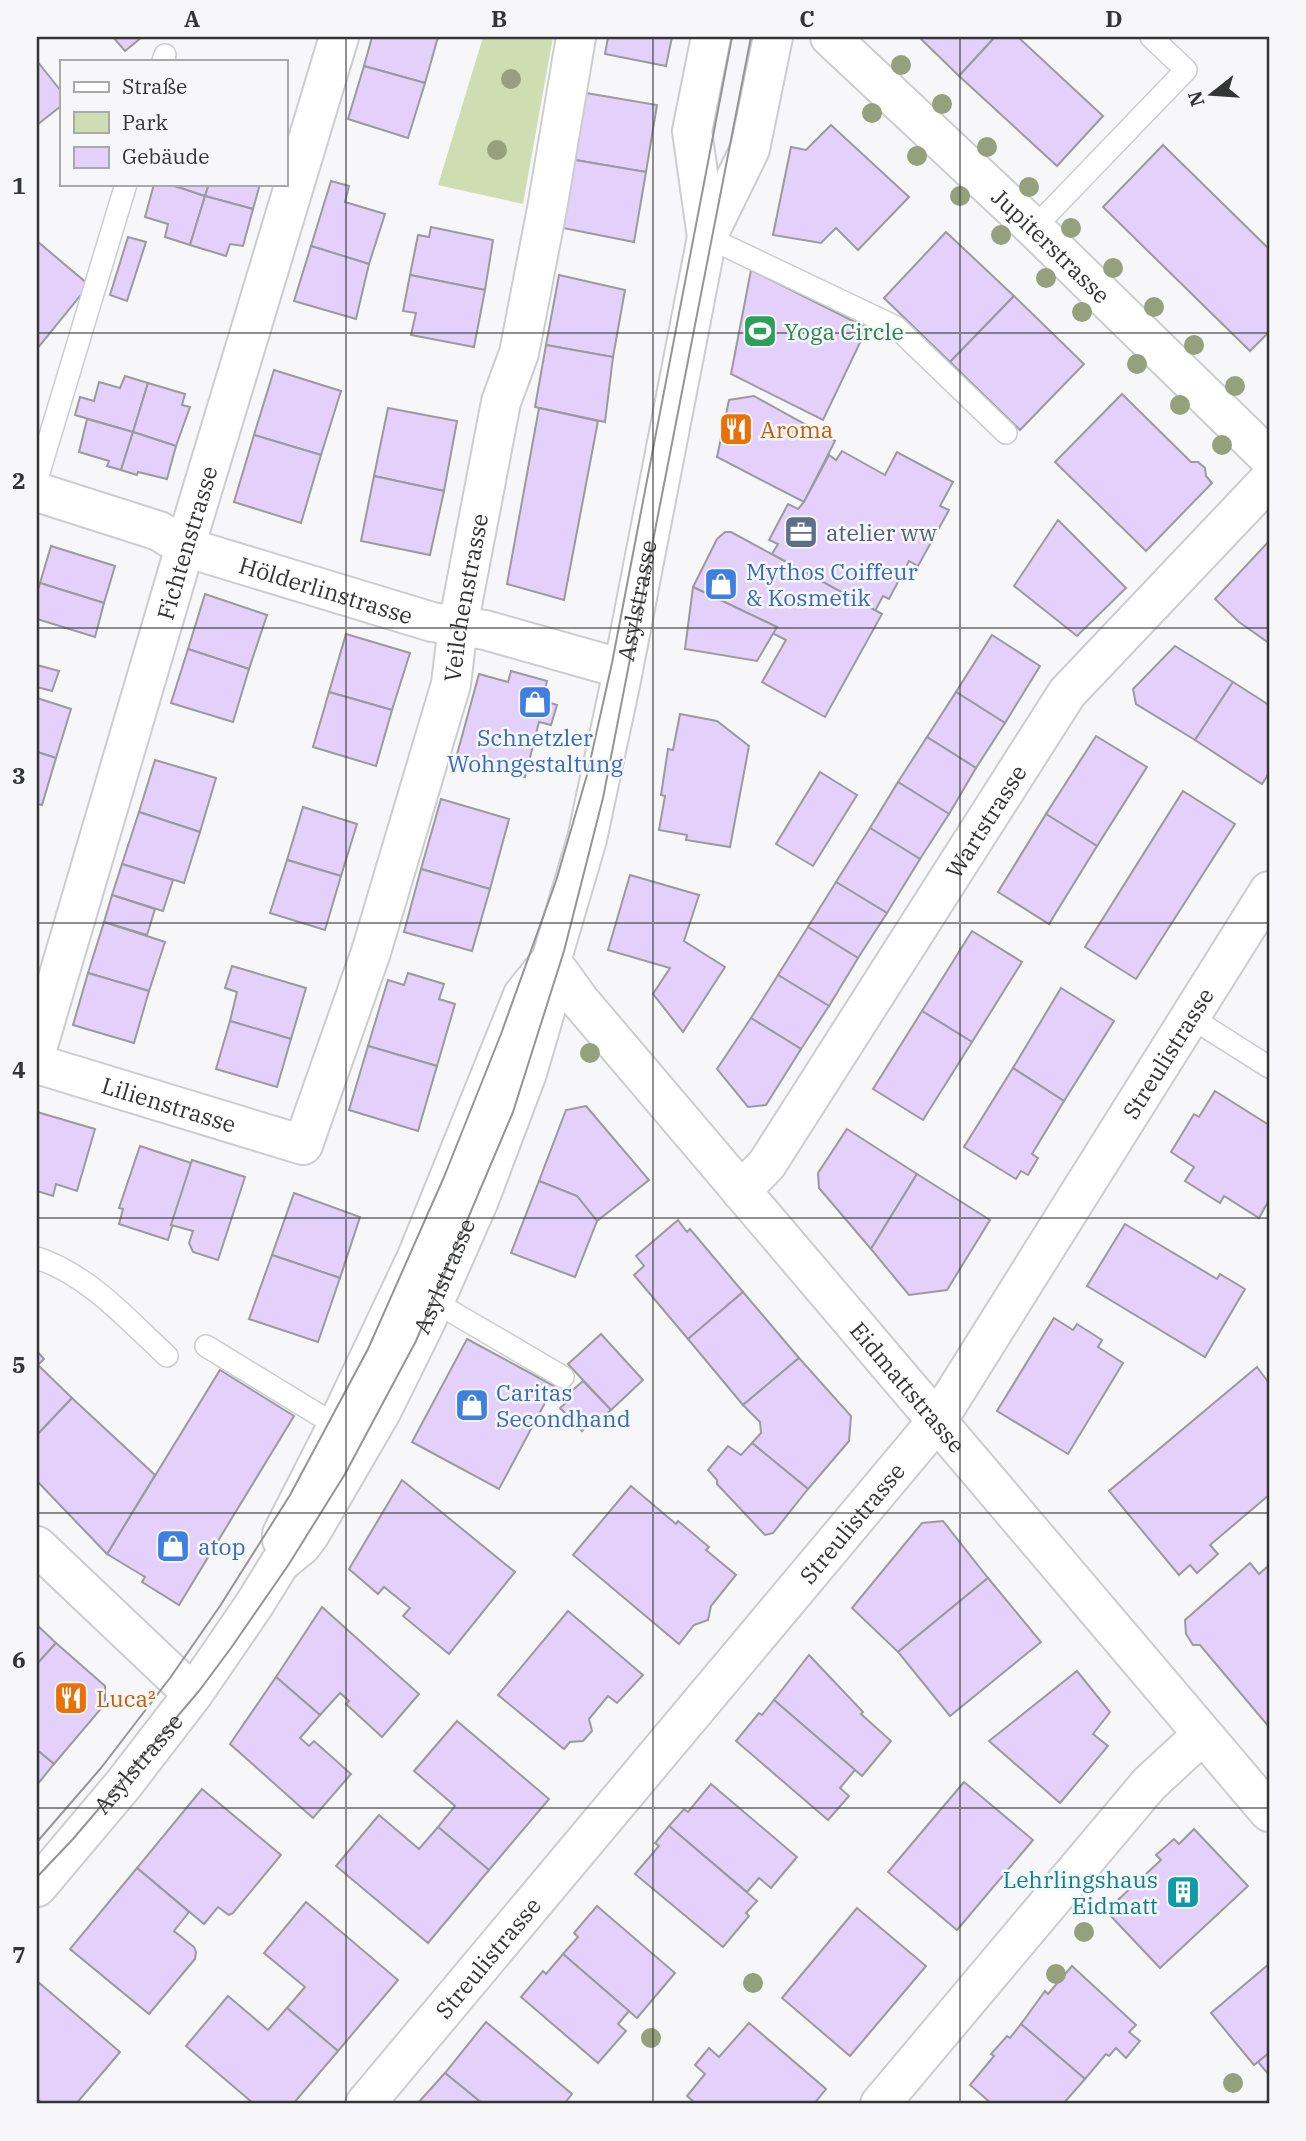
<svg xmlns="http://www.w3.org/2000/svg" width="1306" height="2141" font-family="'IBM Plex Serif',serif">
  <rect width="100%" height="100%" fill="#f7f7f9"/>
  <polygon fill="#cfdeb2" points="483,37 553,37 523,204 438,185"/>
  <g fill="#e3d1fb" stroke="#9b9a9c" stroke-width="2">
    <polygon points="113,37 142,37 125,51"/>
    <polygon points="372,37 438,37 425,83 364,66"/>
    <polygon points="608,37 672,37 666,66 605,54"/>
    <polygon points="919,37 995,37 959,76"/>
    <polygon points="995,37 1018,37 1103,116 1057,166 959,76"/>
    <polygon points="37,61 61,91 61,106 37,125"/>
    <polygon points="364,66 425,83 408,138 348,119"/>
    <polygon points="586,93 657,105 646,172 575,160"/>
    <polygon points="831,125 909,197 858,250 836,228 821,243 773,235 791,147 806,150"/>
    <polygon points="1163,145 1269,249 1269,332 1250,351 1103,207"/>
    <polygon points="575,160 646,172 634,242 563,228"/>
    <polygon points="331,181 349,186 345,202 385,214 369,264 311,246"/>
    <polygon points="154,184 169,184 205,196 190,245 165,237 168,224 145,217"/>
    <polygon points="169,184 209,184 205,196"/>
    <polygon points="209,184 260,184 253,209 205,196"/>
    <polygon points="205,196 253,209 243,246 230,244 226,256 190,245"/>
    <polygon points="431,227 493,240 485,290 410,275 418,235 429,237"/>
    <polygon points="946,232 1014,296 950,362 884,298"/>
    <polygon points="128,237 146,242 127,301 110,295"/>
    <polygon points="37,241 89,285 37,349"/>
    <polygon points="311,246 369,264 356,319 294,301"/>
    <polygon points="751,270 867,328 823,420 731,374"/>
    <polygon points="410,275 485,290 474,347 411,335 416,313 403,311"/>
    <polygon points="559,275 625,290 613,357 546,345"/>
    <polygon points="1014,296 1084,364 1020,430 950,362"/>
    <polygon points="546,345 613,357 605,422 535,407"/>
    <polygon points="274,370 341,391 321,455 254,435"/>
    <polygon points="125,376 148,383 133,432 75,415 80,397 94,401 99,382 120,388"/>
    <polygon points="148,383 185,394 182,405 190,407 176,446 133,432"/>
    <polygon points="1122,394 1191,462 1198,462 1205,468 1206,476 1212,483 1146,551 1055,462"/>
    <polygon points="754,396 835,441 804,502 717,457 729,400"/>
    <polygon points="388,408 457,421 444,491 374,476"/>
    <polygon points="539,408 598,421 564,600 507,584"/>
    <polygon points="87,419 133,432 121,470 107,466 109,461 79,452"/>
    <polygon points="133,432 176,446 167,479 138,472 137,475 121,470"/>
    <polygon points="254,435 321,455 301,523 234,502"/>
    <polygon points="842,451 885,475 897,452 953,482 940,506 949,510 918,566 909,561 889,599 883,596 875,611 772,554 778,544 769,540 788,504 798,509 804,502 829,455 836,460"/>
    <polygon points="374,476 444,491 430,555 361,541"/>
    <polygon points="1058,520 1126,588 1077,636 1014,586"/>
    <polygon points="725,532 731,532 882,614 825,717 762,682 786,640 772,633 777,627 693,587 717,539"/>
    <polygon points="1269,541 1269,643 1239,622 1215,599"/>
    <polygon points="51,546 115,566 104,603 40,583"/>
    <polygon points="40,583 104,603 95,637 37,619 37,593"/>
    <polygon points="693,587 777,627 757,661 685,649"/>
    <polygon points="205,594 267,615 249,669 188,649"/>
    <polygon points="346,634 410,653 392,710 329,692"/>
    <polygon points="992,635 1040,666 1005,723 956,692"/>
    <polygon points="1175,646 1233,682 1195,740 1136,704 1133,689"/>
    <polygon points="188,649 249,669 233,722 171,703"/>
    <polygon points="37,665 59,671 52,691 37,687"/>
    <polygon points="511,671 547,681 544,693 549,695 547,702 557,705 551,725 539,722 525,777 456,758 479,674 508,682"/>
    <polygon points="1233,682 1269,705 1269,773 1262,784 1195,740"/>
    <polygon points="329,692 392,710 376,766 313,747"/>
    <polygon points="956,692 1005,723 976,768 927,737"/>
    <polygon points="37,698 71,709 56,758 37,752"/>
    <polygon points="680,714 717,721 749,746 730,847 686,840 687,835 659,830 665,796 661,795 668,749 673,750"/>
    <polygon points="1096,736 1147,767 1097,846 1046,814"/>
    <polygon points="927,737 976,768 949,814 898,782"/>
    <polygon points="37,752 56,758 42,805 37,804"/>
    <polygon points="155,760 216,778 200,832 139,812"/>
    <polygon points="820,772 857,795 813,866 776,844"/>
    <polygon points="898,782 949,814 920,859 870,828"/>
    <polygon points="1183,791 1235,824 1136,979 1085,947"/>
    <polygon points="441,799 509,819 490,889 421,869"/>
    <polygon points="303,807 357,824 341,876 287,860"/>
    <polygon points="139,812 200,832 184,883 122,864"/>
    <polygon points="1046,814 1097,846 1049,924 998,892"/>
    <polygon points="870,828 920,859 887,913 836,882"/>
    <polygon points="287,860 341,876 325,930 270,913"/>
    <polygon points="122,864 173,880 163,911 112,895"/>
    <polygon points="421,869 490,889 472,951 404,932"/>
    <polygon points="630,875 699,895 684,941 725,967 683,1032 653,994 670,968 608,950"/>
    <polygon points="836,882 887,913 858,958 808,927"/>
    <polygon points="112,895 155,909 147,935 104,922"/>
    <polygon points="104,922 165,942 149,991 88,973"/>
    <polygon points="808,927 858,958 829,1006 778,975"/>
    <polygon points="972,931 1022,962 972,1042 922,1011"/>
    <polygon points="232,966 306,988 291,1039 230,1021 237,992 225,988"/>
    <polygon points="88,973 149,991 134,1043 73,1025"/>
    <polygon points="408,973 444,984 439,999 455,1004 437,1066 368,1046 388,980 404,985"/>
    <polygon points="778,975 829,1006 801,1049 751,1018"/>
    <polygon points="1061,988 1114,1021 1064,1101 1013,1068"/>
    <polygon points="922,1011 972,1042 923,1120 873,1089"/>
    <polygon points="751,1018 801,1049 766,1105 748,1107 717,1069"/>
    <polygon points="230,1021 291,1039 277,1087 216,1069"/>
    <polygon points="368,1046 437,1066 418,1131 349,1110"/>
    <polygon points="1013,1068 1064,1101 1032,1154 1038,1158 1028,1175 1021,1171 1016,1179 964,1147"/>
    <polygon points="1215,1091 1269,1125 1269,1200 1259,1218 1224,1196 1220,1203 1185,1181 1194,1167 1171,1152 1194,1114 1199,1117"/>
    <polygon points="586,1106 649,1180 597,1221 577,1196 539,1181 566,1110"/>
    <polygon points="37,1112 95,1129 77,1191 56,1184 53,1196 37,1191"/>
    <polygon points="847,1129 917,1174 871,1249 819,1188 818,1173"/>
    <polygon points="140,1146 191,1163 168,1240 119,1224 123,1209 119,1208"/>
    <polygon points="192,1160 245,1177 218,1260 193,1252 189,1243 193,1231 171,1225"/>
    <polygon points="917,1174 990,1220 947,1290 909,1295 871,1249"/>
    <polygon points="539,1181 577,1196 597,1221 575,1277 511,1253"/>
    <polygon points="294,1193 360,1217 340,1278 272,1255"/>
    <polygon points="678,1220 687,1232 690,1229 743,1292 688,1339 634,1275 644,1266 636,1256"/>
    <polygon points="1125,1224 1217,1279 1220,1274 1245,1289 1205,1357 1087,1286"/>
    <polygon points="272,1255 340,1278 318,1342 249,1319"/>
    <polygon points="743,1292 799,1358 743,1405 688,1339"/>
    <polygon points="1054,1318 1073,1330 1077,1324 1102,1340 1098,1347 1123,1363 1068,1454 997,1411"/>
    <polygon points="601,1334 643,1380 611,1410 568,1364"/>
    <polygon points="467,1339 554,1386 499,1489 412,1442"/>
    <polygon points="37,1351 44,1359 38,1365 72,1398 37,1435"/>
    <polygon points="799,1358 851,1416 849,1441 808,1489 752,1443 761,1433 760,1422 743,1405"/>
    <polygon points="1257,1367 1269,1383 1269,1495 1210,1545 1218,1554 1197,1573 1190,1565 1179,1575 1109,1491"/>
    <polygon points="220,1370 294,1416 179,1605 142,1582 145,1577 107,1554"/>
    <polygon points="583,1381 611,1410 592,1427 589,1424 582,1431 560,1408 568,1401 564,1398"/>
    <polygon points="72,1398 155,1475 107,1554 37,1481 37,1435"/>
    <polygon points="752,1443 808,1489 773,1533 765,1535 717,1484 717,1480 708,1470 728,1446 741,1455"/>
    <polygon points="402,1480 515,1572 449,1654 403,1616 410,1608 384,1587 378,1594 349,1569"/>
    <polygon points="631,1486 676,1524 678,1521 709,1547 706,1550 736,1575 711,1606 708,1620 694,1625 679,1644 573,1555"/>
    <polygon points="943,1521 988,1578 898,1652 852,1608 922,1523"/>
    <polygon points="1250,1563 1259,1574 1268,1566 1269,1568 1269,1727 1200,1645 1193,1645 1186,1634 1185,1620"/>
    <polygon points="988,1578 1041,1642 950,1716 898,1652"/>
    <polygon points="322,1607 419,1694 382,1737 346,1704 349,1701 340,1693 320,1715 276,1677"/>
    <polygon points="568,1611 643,1675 617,1703 608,1696 589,1719 592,1731 583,1741 570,1742 564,1749 498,1695"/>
    <polygon points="37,1625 56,1643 37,1664"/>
    <polygon points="56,1643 105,1686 105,1704 54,1764 37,1750 37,1664"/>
    <polygon points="809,1655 863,1712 861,1714 891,1741 862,1776 774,1700"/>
    <polygon points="1077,1671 1110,1712 1093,1734 1108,1746 1060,1803 989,1741"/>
    <polygon points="276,1677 320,1715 300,1738 309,1746 314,1741 351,1774 313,1818 230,1744"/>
    <polygon points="774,1700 855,1770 840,1788 849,1796 828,1820 736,1741 759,1713 762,1715"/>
    <polygon points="457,1721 549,1799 489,1870 438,1827 455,1806 414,1771"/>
    <polygon points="37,1750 54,1764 37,1785"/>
    <polygon points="964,1782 1033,1840 957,1930 888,1872"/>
    <polygon points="711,1784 797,1857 771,1888 759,1878 747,1892 669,1826 684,1809 688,1812"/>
    <polygon points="202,1789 281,1855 233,1913 229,1915 218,1907 204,1924 137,1868"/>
    <polygon points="379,1815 419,1849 438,1827 489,1870 428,1943 336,1866"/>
    <polygon points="669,1826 757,1901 746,1913 749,1916 723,1947 635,1874 659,1846 655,1843"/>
    <polygon points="1194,1829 1248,1886 1160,1968 1106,1911 1161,1860 1156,1855 1174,1839 1179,1844"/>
    <polygon points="137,1868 189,1912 174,1931 194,1947 196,1952 195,1959 149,2014 70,1949"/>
    <polygon points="306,1902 398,1980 338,2051 287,2008 305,1987 264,1953"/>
    <polygon points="597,1906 675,1973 637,2018 563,1954 578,1937 574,1933"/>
    <polygon points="857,1908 926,1966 850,2056 782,1998"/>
    <polygon points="563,1954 629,2011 618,2024 626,2031 598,2063 521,1997 543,1971 546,1974"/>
    <polygon points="1269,1964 1269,2053 1254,2065 1211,2013"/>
    <polygon points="1072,1966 1136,2025 1129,2032 1140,2041 1126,2058 1116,2048 1109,2056 1106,2054 1085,2079 1021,2024 1045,1991 1048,1994"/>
    <polygon points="37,1981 120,2052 76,2104 43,2104 37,2099"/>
    <polygon points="228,1996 268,2030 287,2008 338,2051 293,2104 254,2104 186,2046"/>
    <polygon points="486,2022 572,2094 564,2104 483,2104 445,2073"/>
    <polygon points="749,2023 826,2089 814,2104 696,2104 687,2096 705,2074 695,2065 709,2048 719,2057"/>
    <polygon points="1021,2024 1085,2079 1063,2104 992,2104 970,2085 994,2056 991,2054 1007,2036 1010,2038"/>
    <polygon points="1269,2053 1269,2075 1258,2062"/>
    <polygon points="445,2073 483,2104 417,2104"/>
  </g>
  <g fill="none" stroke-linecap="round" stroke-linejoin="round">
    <g stroke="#cccdce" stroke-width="24">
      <g id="service">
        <polyline points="163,61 165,55"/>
        <polyline points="1034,228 1186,70 1151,37"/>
        <polyline points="707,237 896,327 1006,433"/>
        <polyline points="37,479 126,184"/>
        <polyline points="1190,1017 1269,1067"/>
        <path d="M37,1258C89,1275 128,1320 167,1356"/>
        <polyline points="435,1302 563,1377"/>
        <polyline points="206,1346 337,1426"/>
      </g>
    </g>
    <g stroke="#cccdce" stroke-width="42">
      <g id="minor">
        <path id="s1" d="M830,37L1034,228L1269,458"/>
        <path id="s2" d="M37,492L159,531L185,547L432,622L485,630L623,669"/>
        <path id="s3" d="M551,961L580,1001L1269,1812"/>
        <path id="s4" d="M37,1049L185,547L339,37"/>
        <path id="s5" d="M37,1064L303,1145L371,952L451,684L458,626L501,402L519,353L547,209L576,37"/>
        <path id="s6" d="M741,1191L767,1164L1067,693L1269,480"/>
        <polyline points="37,1546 193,1694"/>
        <path id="s7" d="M365,2104L937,1421L1269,891"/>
        <polyline points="880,2104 1149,1784 1202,1735"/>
      </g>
    </g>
    <g stroke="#cccdce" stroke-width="42">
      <g id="secondary">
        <polyline points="707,237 692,131 711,37"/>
        <polyline points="282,1540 282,1534 337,1426 417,1257 523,995 548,964"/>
        <path id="s8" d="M37,1887L123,1785L193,1694L254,1605L280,1563L301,1546L310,1534L381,1412L425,1323L479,1200L527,1073L546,1008L551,961L587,839L620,685L707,237L750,149L773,37"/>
      </g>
    </g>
    <use href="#service" stroke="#fff" stroke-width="21"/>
    <use href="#minor" stroke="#fff" stroke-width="38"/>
    <use href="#secondary" stroke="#fff" stroke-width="38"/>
    <g stroke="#959596" stroke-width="2">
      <polyline points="37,1842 101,1768 170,1678 220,1606 290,1495 368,1349 444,1177 501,1034 556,881 587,775 612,663 732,37"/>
      <path id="s9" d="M37,1877L73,1839L199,1691L231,1648L289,1564L345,1474L416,1341L513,1112L564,951L603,798L751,37"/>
    </g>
  </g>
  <g fill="#96a07d">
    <circle cx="901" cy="65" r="10"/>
    <circle cx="511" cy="79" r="10"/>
    <circle cx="942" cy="104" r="10"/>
    <circle cx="872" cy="113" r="10"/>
    <circle cx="987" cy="147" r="10"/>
    <circle cx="497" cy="150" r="10"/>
    <circle cx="917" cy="156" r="10"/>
    <circle cx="1029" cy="187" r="10"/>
    <circle cx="960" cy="196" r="10"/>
    <circle cx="1071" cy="228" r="10"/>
    <circle cx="1001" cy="235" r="10"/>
    <circle cx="1113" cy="268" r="10"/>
    <circle cx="1046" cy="278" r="10"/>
    <circle cx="1154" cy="307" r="10"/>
    <circle cx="1082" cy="312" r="10"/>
    <circle cx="1194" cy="345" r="10"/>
    <circle cx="1137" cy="364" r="10"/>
    <circle cx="1235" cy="386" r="10"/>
    <circle cx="1180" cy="405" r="10"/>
    <circle cx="1222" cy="445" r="10"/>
    <circle cx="590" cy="1053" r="10"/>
    <circle cx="1084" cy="1932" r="10"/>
    <circle cx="1056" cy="1974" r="10"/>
    <circle cx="753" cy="1983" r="10"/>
    <circle cx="651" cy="2038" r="10"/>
    <circle cx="1233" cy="2083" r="10"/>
  </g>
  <path fill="none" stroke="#343535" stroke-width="2" stroke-opacity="0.55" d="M346,37V2104M653,37V2104M960,37V2104M37,333H1269M37,628H1269M37,923H1269M37,1218H1269M37,1513H1269M37,1808H1269"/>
  <defs>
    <g id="stadium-square" transform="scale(1.75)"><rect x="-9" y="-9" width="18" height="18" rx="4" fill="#2e9e5b" stroke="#f7f7f9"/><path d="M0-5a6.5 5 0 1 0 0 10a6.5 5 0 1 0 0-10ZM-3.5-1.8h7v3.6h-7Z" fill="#fff"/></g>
    <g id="restaurant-square" transform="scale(1.75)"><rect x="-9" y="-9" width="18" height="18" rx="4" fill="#e8710a" stroke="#f7f7f9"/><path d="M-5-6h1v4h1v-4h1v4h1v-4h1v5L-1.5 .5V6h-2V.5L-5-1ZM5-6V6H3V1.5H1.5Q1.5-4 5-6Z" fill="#fff"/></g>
    <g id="office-square" transform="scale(1.75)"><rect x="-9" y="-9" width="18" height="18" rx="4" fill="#5c6f8a" stroke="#f7f7f9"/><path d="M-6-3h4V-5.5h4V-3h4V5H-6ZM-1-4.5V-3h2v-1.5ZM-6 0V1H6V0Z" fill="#fff"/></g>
    <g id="shop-square" transform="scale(1.75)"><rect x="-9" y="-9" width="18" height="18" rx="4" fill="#3f7fe0" stroke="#f7f7f9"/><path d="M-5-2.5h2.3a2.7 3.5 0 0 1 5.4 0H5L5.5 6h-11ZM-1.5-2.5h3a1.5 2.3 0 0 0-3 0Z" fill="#fff"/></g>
    <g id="building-square" transform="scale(1.75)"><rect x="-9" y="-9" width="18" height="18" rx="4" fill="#0f9aa8" stroke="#f7f7f9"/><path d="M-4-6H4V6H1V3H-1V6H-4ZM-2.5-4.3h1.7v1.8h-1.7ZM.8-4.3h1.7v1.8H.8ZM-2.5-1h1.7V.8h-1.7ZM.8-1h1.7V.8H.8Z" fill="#fff"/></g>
  </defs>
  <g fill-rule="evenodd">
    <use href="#stadium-square" x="760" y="331"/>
    <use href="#restaurant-square" x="736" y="429"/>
    <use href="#office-square" x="801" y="532"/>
    <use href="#shop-square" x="721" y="584"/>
    <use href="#shop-square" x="535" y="702"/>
    <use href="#shop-square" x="472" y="1405"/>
    <use href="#shop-square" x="173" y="1546"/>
    <use href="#restaurant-square" x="71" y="1698"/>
    <use href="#building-square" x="1183" y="1892"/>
  </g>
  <g text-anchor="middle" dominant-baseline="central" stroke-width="5" stroke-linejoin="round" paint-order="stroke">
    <g font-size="23" fill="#343535" stroke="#f7f7f9">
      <text stroke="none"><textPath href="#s1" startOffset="304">Jupiterstrasse</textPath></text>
      <text stroke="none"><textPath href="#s4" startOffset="528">Fichtenstrasse</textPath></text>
      <text stroke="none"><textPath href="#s2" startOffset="306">Hölderlinstrasse</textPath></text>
      <text stroke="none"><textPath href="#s5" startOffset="850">Veilchenstrasse</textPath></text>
      <text stroke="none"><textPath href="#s8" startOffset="1444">Asylstrasse</textPath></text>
      <text stroke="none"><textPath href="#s6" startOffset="444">Wartstrasse</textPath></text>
      <text stroke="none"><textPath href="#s7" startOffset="1325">Streulistrasse</textPath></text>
      <text stroke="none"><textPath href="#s5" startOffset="138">Lilienstrasse</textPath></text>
      <text stroke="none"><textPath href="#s9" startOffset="730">Asylstrasse</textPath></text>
      <text stroke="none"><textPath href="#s3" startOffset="556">Eidmattstrasse</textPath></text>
      <text stroke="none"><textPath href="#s7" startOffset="758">Streulistrasse</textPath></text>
      <text stroke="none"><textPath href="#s9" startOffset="152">Asylstrasse</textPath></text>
      <text stroke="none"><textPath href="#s7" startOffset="191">Streulistrasse</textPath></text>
    </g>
    <g font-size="23" fill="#27864d" stroke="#f7f7f9" text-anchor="start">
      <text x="784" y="331">Yoga Circle</text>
    </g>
    <g font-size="23" fill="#c56008" stroke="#f7f7f9" text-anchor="start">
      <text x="760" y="429">Aroma</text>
      <text x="96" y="1698">Luca²</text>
    </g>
    <g font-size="23" fill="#4e5e75" stroke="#f7f7f9" text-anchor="start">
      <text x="826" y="532">atelier ww</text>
    </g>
    <g font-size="23" fill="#366cbe" stroke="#f7f7f9" text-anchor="start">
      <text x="746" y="571">Mythos Coiffeur<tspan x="746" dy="26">&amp; Kosmetik</tspan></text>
      <text x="535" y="737" text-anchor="middle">Schnetzler<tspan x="535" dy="26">Wohngestaltung</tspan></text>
      <text x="496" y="1392">Caritas<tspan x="496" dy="26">Secondhand</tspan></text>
      <text x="198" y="1546">atop</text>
    </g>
    <g font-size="23" fill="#0d838f" stroke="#f7f7f9" text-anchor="end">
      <text x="1158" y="1879">Lehrlingshaus<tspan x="1158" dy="26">Eidmatt</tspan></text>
    </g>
  </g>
  <rect width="1306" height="2141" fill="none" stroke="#f7f7f9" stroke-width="77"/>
  <rect x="60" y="60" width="228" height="126" fill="#f7f7f9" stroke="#a9a9ab" stroke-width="2"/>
  <rect x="74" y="82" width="35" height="10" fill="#ffffff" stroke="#a9a9ab" stroke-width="2"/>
  <text x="122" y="94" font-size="21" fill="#343535">Straße</text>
  <rect x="74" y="112" width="35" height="21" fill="#cfdeb2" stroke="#a9a9ab" stroke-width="2"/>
  <text x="122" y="130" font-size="21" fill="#343535">Park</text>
  <rect x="74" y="147" width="35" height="21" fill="#e3d1fb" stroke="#a9a9ab" stroke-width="2"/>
  <text x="122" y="164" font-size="21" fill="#343535">Gebäude</text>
  <g transform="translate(1212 94) rotate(253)" stroke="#f7f7f9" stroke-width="5" paint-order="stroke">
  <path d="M0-5L12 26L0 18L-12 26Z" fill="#343535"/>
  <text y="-10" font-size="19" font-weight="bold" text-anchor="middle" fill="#343535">N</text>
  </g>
  <rect x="38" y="38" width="1230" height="2064" fill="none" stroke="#343535" stroke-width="2.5"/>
  <g font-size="23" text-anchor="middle" font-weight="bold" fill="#343535">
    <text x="192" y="27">A</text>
    <text x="499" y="27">B</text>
    <text x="807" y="27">C</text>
    <text x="1114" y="27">D</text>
    <text x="19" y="194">1</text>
    <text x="19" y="489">2</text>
    <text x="19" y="784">3</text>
    <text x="19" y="1078">4</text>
    <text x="19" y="1373">5</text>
    <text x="19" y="1668">6</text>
    <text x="19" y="1963">7</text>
  </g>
</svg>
